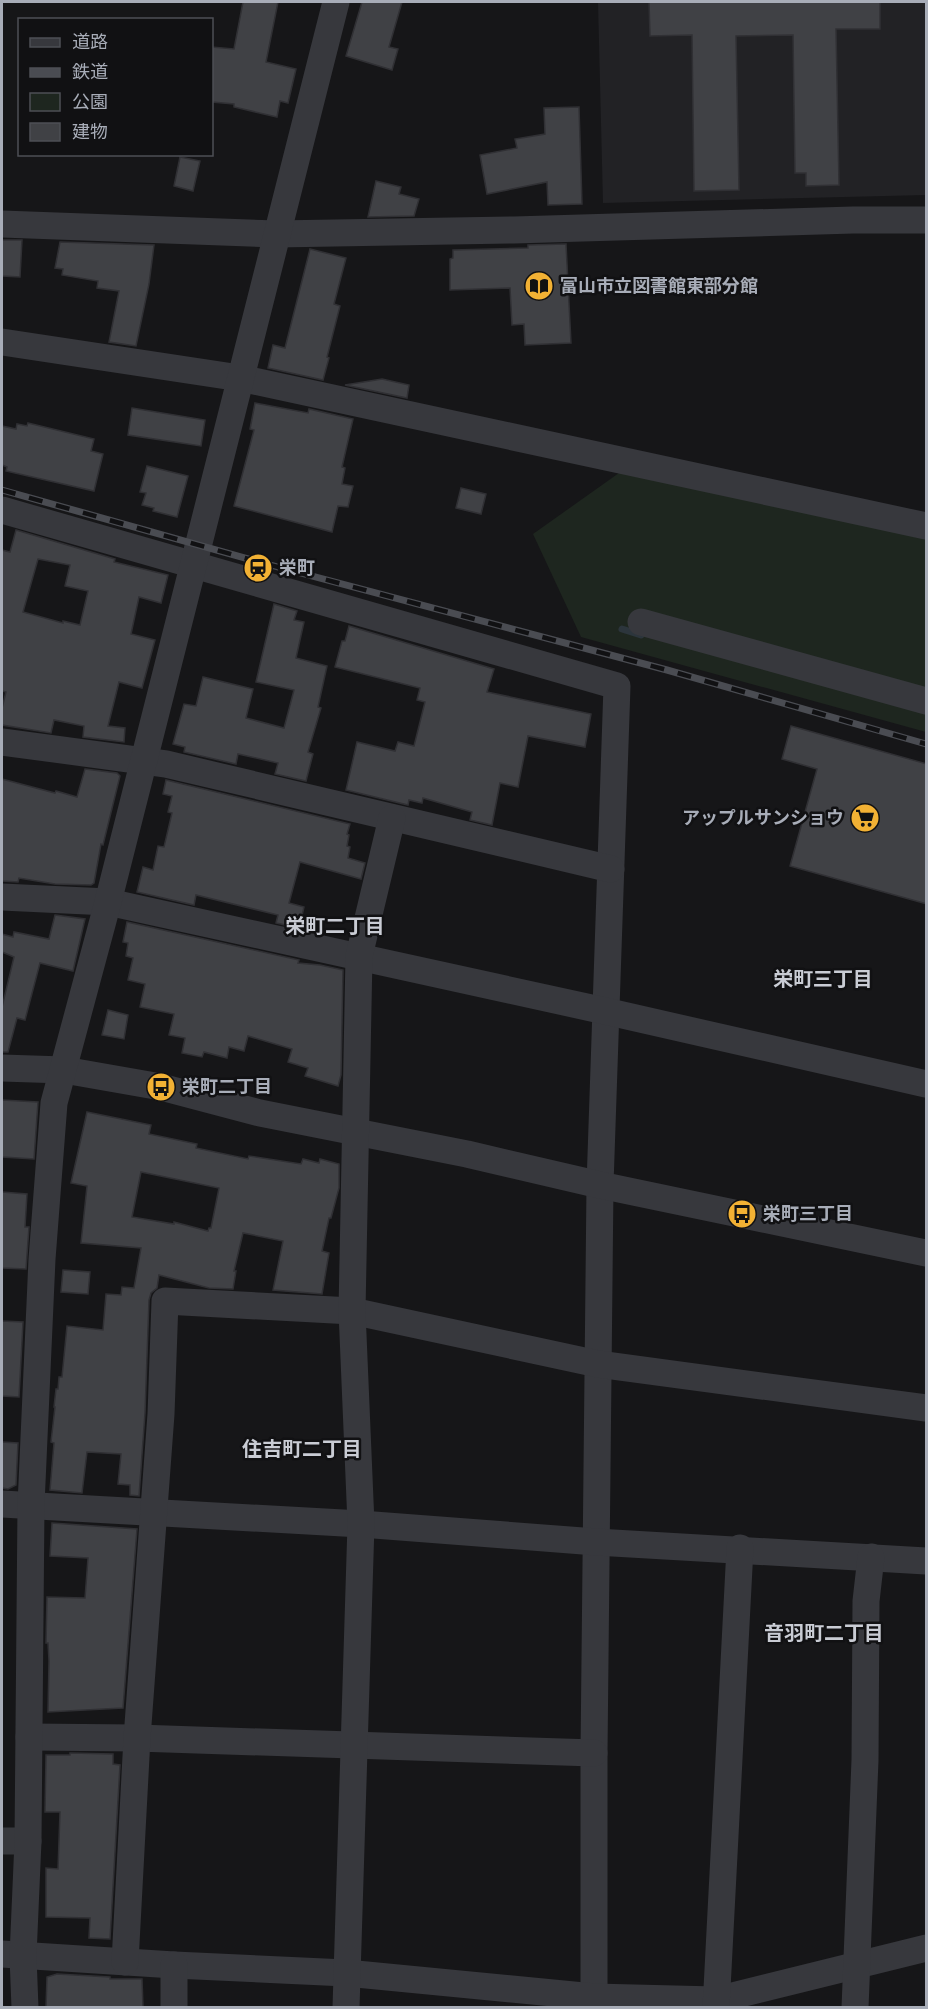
<svg xmlns="http://www.w3.org/2000/svg" width="928" height="2009" font-family="'Source Sans 3','Noto Sans JP',sans-serif">
  <rect width="100%" height="100%" fill="#161618"/>
  <polygon fill="#222225" points="598,2 926,2 926,195 603,203"/>
  <polygon fill="#1e261f" points="626,468 926,536 926,732 581,637 533,534"/>
  <g fill="none" stroke-linecap="round" stroke-linejoin="round">
    <polyline stroke="#2c353c" stroke-width="7" points="622,629 641,635"/>
  </g>
  <g fill="#404145" stroke="#303034" stroke-width="1.5" fill-rule="evenodd">
    <polygon points="243,2 278,2 266,62 296,69 288,103 280,101 277,117 234,107 234,104 212,102 212,47 234,49"/>
    <polygon points="362,2 402,2 389,47 398,49 392,70 346,56"/>
    <polygon points="649,2 880,2 880,29 836,29 839,185 806,186 806,173 795,173 793,35 736,36 739,190 694,191 692,35 650,36"/>
    <polygon points="579,107 582,204 548,205 547,182 487,194 480,155 517,148 515,139 545,134 544,108"/>
    <polygon points="180,157 200,161 193,191 174,186"/>
    <polygon points="376,181 401,187 399,194 419,199 414,216 368,217"/>
    <polygon points="2,240 22,240 20,277 2,276"/>
    <polygon points="60,242 154,245 149,284 136,346 109,342 119,291 97,288 98,281 62,275 63,269 55,268"/>
    <polygon points="566,244 571,343 525,345 524,324 512,325 510,288 450,290 450,259 453,258 453,250 528,248 528,245"/>
    <polygon points="310,249 346,258 334,304 340,306 327,357 329,358 323,380 268,368 273,345 285,348"/>
    <polygon points="382,379 409,385 407,398 345,385"/>
    <polygon points="255,403 308,413 309,409 353,419 342,467 345,468 342,484 353,486 348,507 338,506 332,532 234,506 254,430 250,429"/>
    <polygon points="132,408 205,420 201,446 128,435"/>
    <polygon points="28,423 94,439 91,451 103,454 94,491 6,471 7,467 2,465 2,426 16,429 17,424 27,426"/>
    <polygon points="147,466 188,476 177,517 153,511 154,508 142,505 146,493 140,492"/>
    <polygon points="461,488 486,494 481,514 456,508"/>
    <path d="M16,530L115,559L114,562L168,575L161,603L139,597L131,634L155,640L142,688L119,682L108,726L125,728L124,742L83,737L84,726L54,720L51,733L2,725V708L6,692L2,691V550L10,552ZM38,559L70,565L65,586L88,591L80,625L63,621V623L23,612Z"/>
    <polygon points="274,604 297,611 294,620 304,622 296,658 327,666 318,707 321,708 308,752 313,754 306,781 275,774 278,763 238,754 236,764 184,752 185,747 173,744 184,704 196,706 203,677 253,689 246,718 284,728 294,690 256,682"/>
    <polygon points="349,626 494,669 487,692 591,714 585,747 528,736 518,787 500,783 492,825 470,820 472,812 423,798 422,803 409,800 408,805 346,790 357,742 395,751 398,742 414,746 425,702 417,700 420,688 335,667 342,641 345,641"/>
    <polygon points="791,726 927,764 927,904 790,866 817,769 782,759"/>
    <polygon points="85,769 117,773 120,776 103,845 101,844 94,883 91,885 55,884 19,878 18,882 2,881 2,779 55,793 56,791 77,797"/>
    <polygon points="166,780 350,824 347,834 349,835 347,846 350,847 348,858 365,863 361,879 300,862 289,903 304,907 299,928 276,923 278,915 196,895 194,905 137,892 143,867 153,870 158,846 164,847 172,813 168,812 172,796 163,794"/>
    <polygon points="55,915 85,919 73,971 40,963 25,1020 17,1018 8,1052 2,1052 2,1007 14,957 2,952 2,934 13,937 14,932 49,939"/>
    <polygon points="127,922 299,960 298,963 320,965 343,970 341,1075 338,1086 305,1076 308,1068 288,1062 292,1049 248,1036 244,1051 229,1047 227,1058 204,1052 202,1057 182,1053 185,1038 169,1035 174,1014 140,1007 145,984 128,980 133,958 126,956 128,943 123,942"/>
    <polygon points="108,1010 128,1015 124,1039 102,1035"/>
    <polygon points="2,1100 38,1102 34,1159 2,1157"/>
    <path d="M87,1112L151,1125L149,1134L197,1144L196,1148L248,1159L249,1156L301,1164L303,1159L319,1163L320,1159L339,1164V1188L331,1218H329L322,1251L329,1253L322,1294L273,1290L283,1241L243,1233L234,1271H236L233,1289L209,1288L159,1275L157,1288L151,1293L149,1300L145,1413L139,1496L130,1495V1485L118,1484L121,1454L87,1452L82,1493L50,1490L54,1443L51,1442L55,1407H54L56,1389H58L59,1377H62L67,1326L103,1330L106,1294L121,1295L122,1287L134,1288L141,1248L81,1243L87,1186L71,1183ZM141,1172L219,1188L211,1228H209L208,1231L174,1222V1224L132,1217Z"/>
    <polygon points="2,1192 27,1194 25,1227 29,1227 26,1269 2,1268"/>
    <polygon points="63,1270 90,1272 88,1294 61,1292"/>
    <polygon points="2,1321 23,1322 19,1397 2,1396"/>
    <polygon points="2,1442 18,1443 16,1485 8,1489 2,1488"/>
    <polygon points="52,1523 137,1529 123,1708 48,1712 49,1661 48,1643 46,1643 47,1597 85,1598 88,1558 50,1556"/>
    <polygon points="70,1753 113,1754 113,1764 120,1765 110,1939 89,1938 90,1918 46,1917 46,1868 58,1869 60,1812 45,1812 46,1755 70,1755"/>
    <polygon points="57,1974 110,1977 110,1979 142,1979 143,2007 46,2007 47,1977"/>
  </g>
  <g fill="none" stroke-linecap="round" stroke-linejoin="round">
    <g stroke="#37383d" stroke-width="27">
      <polyline points="2,224 276,234 514,230 853,220 926,220"/>
      <polyline points="2,342 240,378 926,526"/>
      <polyline points="2,510 617,686 600,1185 594,1753 594,2008"/>
      <polyline points="641,622 926,701"/>
      <polyline points="2,742 166,764 611,869"/>
      <polyline points="2,897 108,902 605,1011 926,1084"/>
      <polyline points="2,1068 64,1070 161,1087 260,1113 467,1154 600,1185 926,1253"/>
      <polyline points="2,1504 361,1524 596,1542 926,1561"/>
      <polyline points="29,1737 137,1738 594,1753"/>
      <polyline points="2,1841 28,1841"/>
      <polyline points="2,1954 174,1965 346,1973 594,1997 716,2000 926,1948"/>
      <polyline points="125,1962 137,1738 161,1414 165,1301 352,1311 598,1364 926,1408"/>
      <polyline points="174,1965 174,2008"/>
      <polyline points="25,2008 23,1956 28,1841 31,1505 42,1259 54,1103 108,902 336,2"/>
      <polyline points="346,2008 361,1524 352,1311 359,956 392,818"/>
      <polyline points="716,2008 740,1548"/>
      <polyline points="855,2008 865,1760 866,1601 871,1557"/>
    </g>
    <g stroke="#4a4c52" stroke-width="7">
      <polyline id="rail" points="2,490 259,562 667,670 926,744"/>
    </g>
    <use href="#rail" stroke="#111113" stroke-width="4.5" stroke-dasharray="14" stroke-linecap="butt"/>
  </g>
  <defs>
    <g id="library-disc" transform="scale(1.5)"><circle r="9.5" fill="#f2b134" stroke="#111113"/><path d="M-6-4Q-3-5.5-.7-3.5V5Q-3 3-6 4ZM6-4Q3-5.5 .7-3.5V5Q3 3 6 4Z" fill="#111"/></g>
    <g id="station-disc" transform="scale(1.5)"><circle r="9.5" fill="#f2b134" stroke="#111113"/><path d="M-3-6H3Q5-6 5-4V2Q5 4 3 4L4.5 6H3L1.5 4h-3L-3 6H-4.5L-3 4Q-5 4-5 2V-4Q-5-6-3-6ZM-3.5-4v3h7v-3ZM-3.5 1v1.5H-2V1ZM2 1v1.5H3.5V1Z" fill="#111"/></g>
    <g id="supermarket-disc" transform="scale(1.5)"><circle r="9.5" fill="#f2b134" stroke="#111113"/><path d="M-6-5.5h2.5l.6 2H6L4.5 2H-2.5L-4.4-4H-6ZM-1.5 3.2a1.3 1.3 0 1 0 .1 0ZM3 3.2a1.3 1.3 0 1 0 .1 0Z" fill="#111"/></g>
    <g id="bus-disc" transform="scale(1.5)"><circle r="9.5" fill="#f2b134" stroke="#111113"/><path d="M-5-6H5V4H4V6H2V4H-2V6H-4V4H-5ZM-3.5-4V0h7V-4ZM-3.5 1.2v1.5H-2V1.2ZM2 1.2v1.5H3.5V1.2Z" fill="#111"/></g>
  </defs>
  <g fill-rule="evenodd">
    <use href="#library-disc" x="539" y="286"/>
    <use href="#station-disc" x="258" y="568"/>
    <use href="#supermarket-disc" x="865" y="818"/>
    <use href="#bus-disc" x="161" y="1087"/>
    <use href="#bus-disc" x="742" y="1214"/>
  </g>
  <g text-anchor="middle" dominant-baseline="central" stroke-width="5" stroke-linejoin="round" paint-order="stroke">
    <g font-size="18" font-weight="bold" fill="#a8adb8" stroke="#111113" text-anchor="start">
      <text x="560" y="286">富山市立図書館東部分館</text>
      <text x="279" y="568">栄町</text>
      <text x="844" y="818" text-anchor="end">アップルサンショウ</text>
      <text x="182" y="1087">栄町二丁目</text>
      <text x="763" y="1214">栄町三丁目</text>
    </g>
    <g font-size="20" font-weight="bold" fill="#c9ccd4" stroke="#111113">
      <text x="335" y="927">栄町二丁目</text>
      <text x="823" y="980">栄町三丁目</text>
      <text x="302" y="1450">住吉町二丁目</text>
      <text x="824" y="1634">音羽町二丁目</text>
    </g>
  </g>
  <rect width="928" height="2009" fill="none" stroke="#a8adb8" stroke-width="6"/>
  <rect x="18" y="18" width="195" height="138" fill="#111113" stroke="#4d4f55" stroke-width="1.5"/>
  <rect x="30" y="38" width="30" height="9" fill="#37383d" stroke="#4d4f55" stroke-width="1.5"/>
  <text x="72" y="48" font-size="18" fill="#a8adb8">道路</text>
  <rect x="30" y="68" width="30" height="9" fill="#4a4c52" stroke="#4d4f55" stroke-width="1.5"/>
  <text x="72" y="78" font-size="18" fill="#a8adb8">鉄道</text>
  <rect x="30" y="93" width="30" height="18" fill="#1e261f" stroke="#4d4f55" stroke-width="1.5"/>
  <text x="72" y="108" font-size="18" fill="#a8adb8">公園</text>
  <rect x="30" y="123" width="30" height="18" fill="#404145" stroke="#4d4f55" stroke-width="1.5"/>
  <text x="72" y="138" font-size="18" fill="#a8adb8">建物</text>
</svg>
